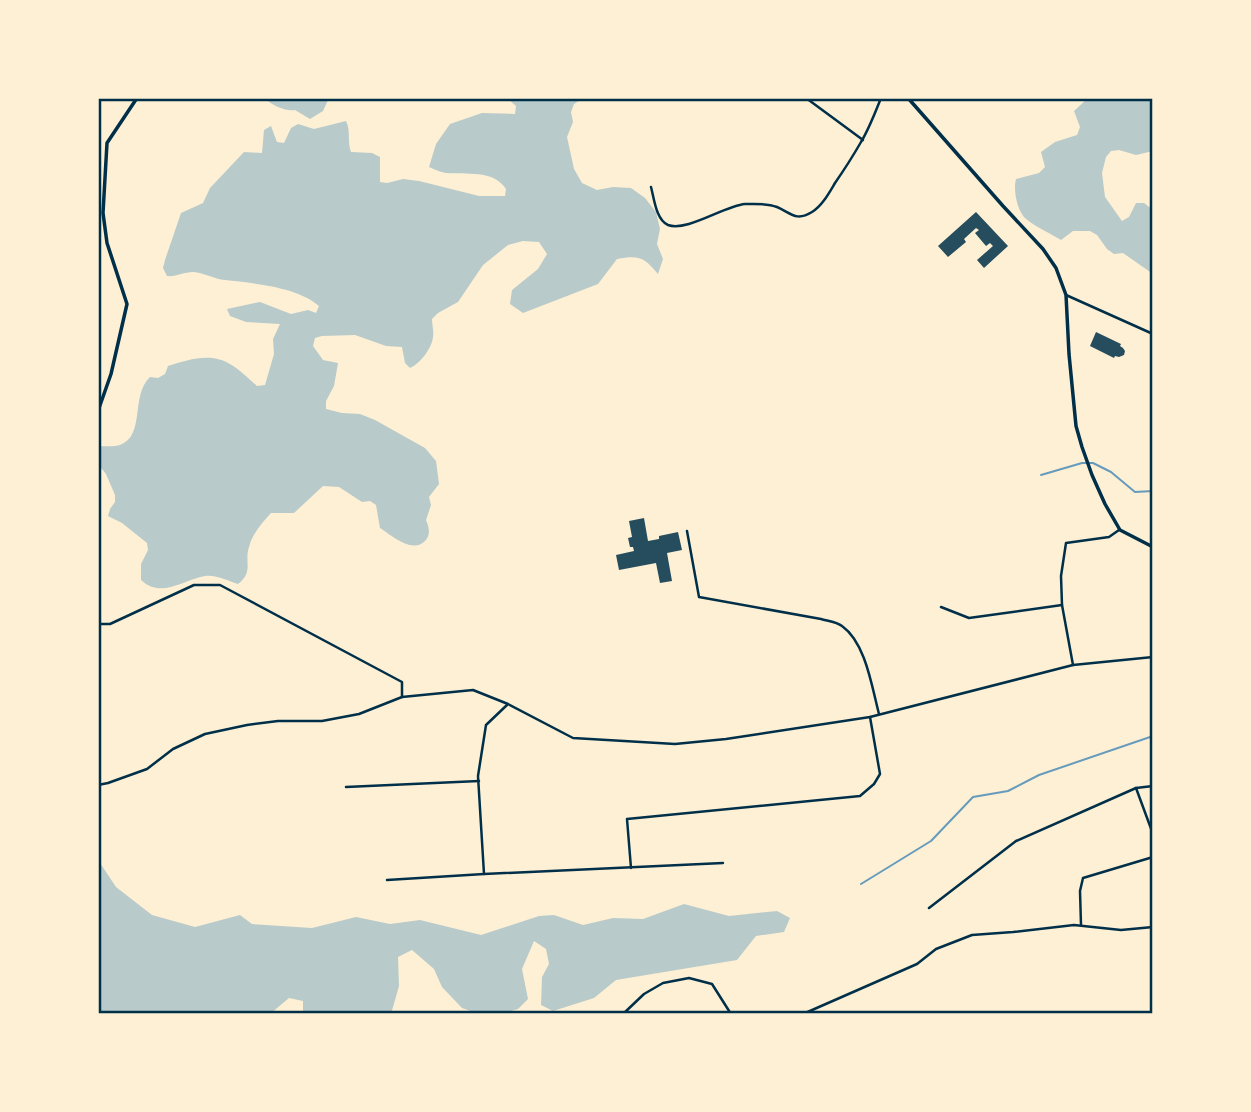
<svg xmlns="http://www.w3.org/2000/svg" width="1251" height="1112" font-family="'DM Sans',sans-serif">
  <rect width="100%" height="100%" fill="#fdf0d5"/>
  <g fill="#b9caca">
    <path d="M265,98H329L323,111L310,119L295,110C287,112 270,105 265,98Z"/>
    <path d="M507,98H584L574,104L571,112L573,122L567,137L574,169L582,183L597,190L613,187L631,188L645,198L656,212L660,229L657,244L663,259L658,274C644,257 639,255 617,259L598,284L523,313L510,304L512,290L538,269L547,254L539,242L523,241L508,245L483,265L458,302L438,313L432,319C432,325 434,331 433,337C432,348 420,364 410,368L405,363L402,347L386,346L355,335L322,336L315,338L313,346L323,360L338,363L334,386L326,401V409L342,413L360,414L375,420L425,448L436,461L439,484L429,497L431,505L426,520C429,527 431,535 425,541C412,554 391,535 380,528L376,505L370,501L362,502L339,487L323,486L294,513H271C263,522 252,534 249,547C244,562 254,572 238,584C229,581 215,574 205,576C183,580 161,599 141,580V564L148,550L147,543L122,523L108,516L110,509L115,502V495L106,474L98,464V446C104,446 114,447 120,445C146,435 130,396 150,377L158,378L165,374L168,366C188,360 210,352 230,364C239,369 248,378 257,386L265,385L274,354L273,339L280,324L246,322L230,316L227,309L260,302L291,314L308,310L316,313L319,306C298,287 252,283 225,280C214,279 205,273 193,272C184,272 176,277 167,276L163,268L165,260L181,213L203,203L210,188L244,152L262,153L264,130L271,126L277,142L284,143L291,128L298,124L314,129L346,121C351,131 347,141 351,152L372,153L380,157V182L387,183L403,179L419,181L479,196H505L506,189C493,169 466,175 446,173C440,172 434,169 429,167L436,144L450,124L482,113L515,114L516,106Z"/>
    <path d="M1088,98H1153V151L1136,155L1119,150L1111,151L1106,157L1102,173L1105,197L1122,221L1129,217L1136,203H1144L1153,210V274L1123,253L1114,254L1107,249L1097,235L1090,231H1073L1061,240C1050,233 1035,227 1025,218C1017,210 1013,190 1016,179L1039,173L1045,167L1041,152L1055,142L1077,135L1080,127L1074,111Z"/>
    <polygon points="98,860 116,887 152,915 195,927 240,915 252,924 312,928 356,917 390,924 420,920 481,935 539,916 554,915 583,925 613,918 643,919 684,904 729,916 777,911 790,918 784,932 756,936 737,960 616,980 594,998 553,1011 541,1005 542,977 549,964 546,949 534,941 522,969 528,999 518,1009 504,1013 476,1013 462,1008 442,987 434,969 412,950 398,957 399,986 391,1014 303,1014 303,1001 289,998 270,1014 98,1014"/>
  </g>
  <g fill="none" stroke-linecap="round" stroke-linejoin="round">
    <g stroke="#669bbc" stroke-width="2">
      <polyline points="1041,475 1082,463 1093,463 1111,472 1135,492 1153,491"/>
      <polyline points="861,884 931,841 973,797 1008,791 1039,775 1153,736"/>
    </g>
  </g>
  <g fill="#264d5e">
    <polygon points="976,212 1008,246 984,268 977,260 993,246 990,243 986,246 975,233 979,230 976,228 964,239 966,242 948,257 938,246"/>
    <polygon points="1096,332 1121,344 1120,346 1123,348 1125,351 1124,355 1119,357 1115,356 1114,358 1090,346"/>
    <polygon points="644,518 648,541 659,539 659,536 678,532 682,550 667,553 672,581 660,583 656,563 619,570 616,555 634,551 633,547 630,547 628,538 632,537 629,521"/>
  </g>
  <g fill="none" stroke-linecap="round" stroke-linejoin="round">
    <g stroke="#003049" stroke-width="2.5">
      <polyline points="806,98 863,140"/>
      <path d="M651,187C654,198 656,220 668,225C687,232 724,206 745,204C756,204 767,203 777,207C791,213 796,222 812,212C822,206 829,193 835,183C844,170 853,156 861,142C869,129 875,113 881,98"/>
      <polyline points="1066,295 1153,334"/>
      <path d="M687,531L699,597L821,619C828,621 837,622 842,626C866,643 872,688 879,714"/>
      <polyline points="941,607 969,618 1062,605"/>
      <polyline points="98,624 110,624 194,585 220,585 402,682 402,697 473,690 508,704 573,738 675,744 726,739 870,717 1073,665 1153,657"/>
      <polyline points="1073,665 1062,605 1061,576 1066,543 1109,537 1119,530"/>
      <polyline points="98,785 108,783 147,769 173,749 205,734 247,725 278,721 322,721 359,714 402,697"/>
      <polyline points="346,787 479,781"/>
      <polyline points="1136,788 1153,834"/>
      <polyline points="631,868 627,819 860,796 874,784 880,774 870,717"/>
      <polyline points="484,874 478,776 486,725 507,705"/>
      <polyline points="387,880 484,874 723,863"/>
      <polyline points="929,908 1016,841 1136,788 1153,786"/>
      <polyline points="1081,925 1080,891 1083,878 1153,857"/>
      <polyline points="623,1014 644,994 663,983 689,978 712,984 731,1014"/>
      <polyline points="803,1014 917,964 936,949 972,935 1013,932 1074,925 1121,930 1153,927"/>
    </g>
    <g stroke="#003049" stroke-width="3.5">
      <polyline points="908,98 1003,206 1043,249 1056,268 1066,295 1069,354 1076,426 1082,447 1092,475 1105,504 1120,530 1153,547"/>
      <polyline points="98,411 111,374 127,304 107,243 103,213 107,143 137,98"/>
    </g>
  </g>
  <rect width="1251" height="1112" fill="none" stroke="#fdf0d5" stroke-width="200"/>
  <rect x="100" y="100" width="1051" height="912" fill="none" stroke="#003049" stroke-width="2.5"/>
</svg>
